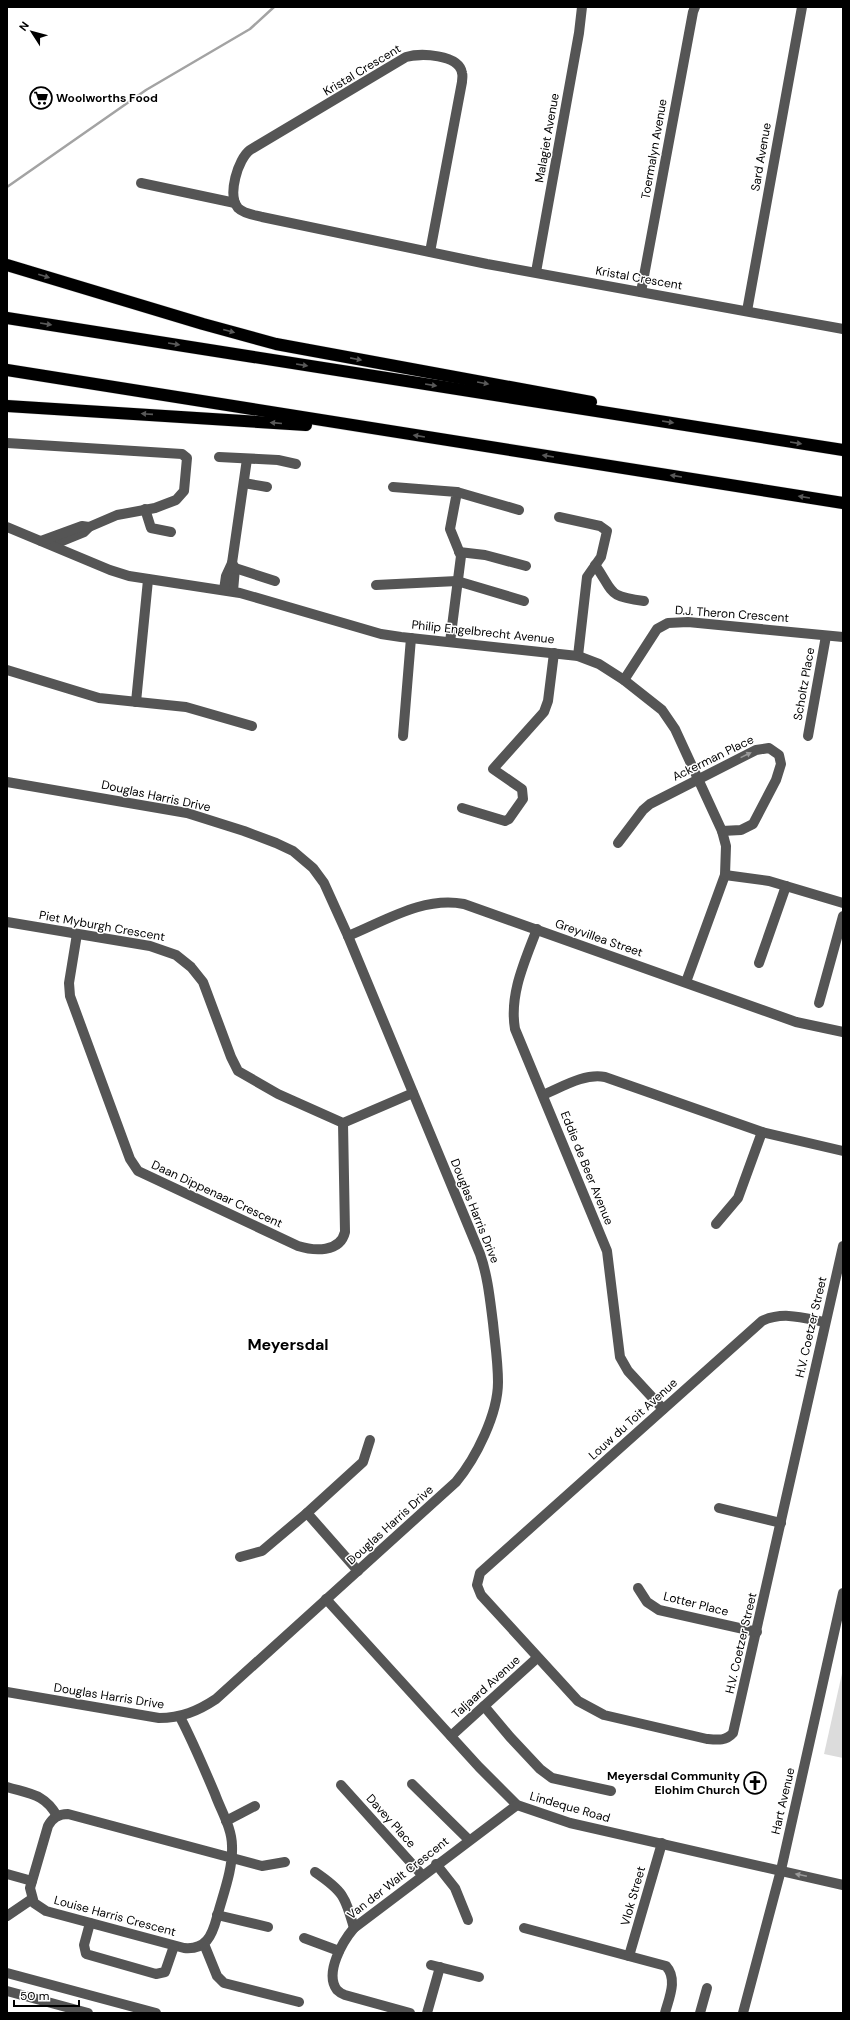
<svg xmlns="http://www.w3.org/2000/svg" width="850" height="2020" font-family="'DM Sans',sans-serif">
  <rect width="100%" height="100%" fill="#fff"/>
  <polygon fill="#dcdcdc" points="843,1669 843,1758 824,1754"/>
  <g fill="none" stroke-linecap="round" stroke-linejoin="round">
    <polyline stroke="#a3a3a3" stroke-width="2.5" points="7,187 146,90 250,29 274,7"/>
    <g stroke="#dbdbdb" stroke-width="13">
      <g id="highway">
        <polyline points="7,265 203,324 276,344 591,402"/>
        <polyline points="7,318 843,450"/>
        <polyline points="7,370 843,503"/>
        <polyline points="7,406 306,425"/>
      </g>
    </g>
    <g stroke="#555" stroke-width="10">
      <polyline points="141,183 235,203"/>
      <path d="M430,252L462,82C462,79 463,76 462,73C459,54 420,53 406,57L250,150C238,159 227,195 238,208C244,214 255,215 262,217L487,264L843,329"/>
      <polyline points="536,272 579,33 582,7"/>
      <polyline points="641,292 693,12 695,7"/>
      <polyline points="747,311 802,7"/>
      <polyline points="7,443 182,454 187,458 184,491 176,500 155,508 117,515 89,527 84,532 52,545"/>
      <polyline points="219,457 278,460 296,464"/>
      <polyline points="244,483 267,487"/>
      <polyline points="393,487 457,492 450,529 461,556 450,642"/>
      <polyline points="457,492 519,510"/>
      <polyline points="145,509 151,528 171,532"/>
      <polyline points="559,517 600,526 607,531 601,557 587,577 578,656"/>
      <polyline points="7,527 110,570 129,576 240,593 381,634 401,637 578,656 599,664 624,680 662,710 675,729 722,831 726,846 725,875 686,982"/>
      <polyline points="41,541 82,526 89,527"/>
      <polyline points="459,552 485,555 526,566"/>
      <polyline points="232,563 235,568 233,591"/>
      <path d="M595,565C615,593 606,596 644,601"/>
      <polyline points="235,568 275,581"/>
      <polyline points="376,585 457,581 524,601"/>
      <polyline points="224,590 226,576 232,563 247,459"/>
      <polyline points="7,670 99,698 186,707 252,726"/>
      <polyline points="624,680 657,629 668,623 688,622 843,637"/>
      <polyline points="136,702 148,580"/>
      <polyline points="403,736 411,638"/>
      <polyline points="808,736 826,636"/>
      <path d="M7,782L187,813L244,831L276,843L293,851L313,868L324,883L348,936L480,1254C488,1277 490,1300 493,1323C495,1343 498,1362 498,1382C498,1414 476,1458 456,1482L216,1699C198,1711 181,1718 159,1718L7,1692"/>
      <polyline points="462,808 505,821 509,819 523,799 522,789 493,769 544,712 548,701 554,653"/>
      <polyline points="618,843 643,810 650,804 756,750 769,748 779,755 781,764 776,780 753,824 741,830 722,831"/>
      <polyline points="725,875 769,881 843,903"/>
      <polyline points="7,922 150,946 176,955 191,967 203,982 231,1057 238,1071 278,1094 343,1123 413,1093"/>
      <path d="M537,929C525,961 509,994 515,1029L607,1251L620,1357L628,1371L663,1409"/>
      <path d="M77,934L69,983L70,996L130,1159L138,1171L298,1246C314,1251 340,1253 345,1232L343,1123"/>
      <path d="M348,936C385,921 423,896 464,904L796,1022L843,1032"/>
      <polyline points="759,963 786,886"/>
      <polyline points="819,1003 843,916"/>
      <path d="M543,1095C562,1087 584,1073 605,1077L762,1132L843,1151"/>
      <polyline points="716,1224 738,1198 762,1132"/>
      <path d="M825,1322C804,1318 783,1311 762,1321L480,1573L477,1585L481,1595L578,1701L604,1715L707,1739C718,1740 726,1741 733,1733L843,1246"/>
      <polyline points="719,1508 781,1523"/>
      <polyline points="307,1513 363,1462 370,1440"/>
      <polyline points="240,1557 262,1551 307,1513 358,1571"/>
      <polyline points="638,1588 647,1602 659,1610 757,1632"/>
      <polyline points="326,1599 479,1767 517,1805 570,1823 843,1885"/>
      <polyline points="484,1706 510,1737 540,1769 552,1778 611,1791"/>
      <path d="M180,1717C193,1742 204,1768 215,1794C221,1811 232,1828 232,1846C233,1870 223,1894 217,1917C212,1936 206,1950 184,1948L46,1911L34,1903L30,1888L48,1826C52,1818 59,1814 68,1814L262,1866L285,1862"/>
      <polyline points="451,1736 537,1658"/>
      <polyline points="412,1784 469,1840"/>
      <polyline points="341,1785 422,1875"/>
      <path d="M7,1787C30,1794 45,1794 57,1816"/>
      <polyline points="226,1821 255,1806"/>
      <polyline points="436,1864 455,1888 468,1920"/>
      <path d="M315,1872C343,1891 345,1896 354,1928"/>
      <polyline points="7,1874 32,1881"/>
      <polyline points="217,1915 268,1927"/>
      <polyline points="7,1916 32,1899"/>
      <polyline points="90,1923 84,1945 86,1954 156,1974 165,1972 174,1946"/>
      <path d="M524,1928L666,1966C678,1979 669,1998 665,2013"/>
      <polyline points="304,1938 339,1951"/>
      <polyline points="204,1944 217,1976 224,1983 299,2002"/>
      <polyline points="629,1956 662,1843"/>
      <polyline points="431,1965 479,1977"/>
      <polyline points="7,1973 156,2013"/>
      <polyline points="7,1991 88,2013"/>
      <path d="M410,2013L345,1995C342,1994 339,1992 337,1990C324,1973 343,1941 354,1928L517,1805"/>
      <polyline points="427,2013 440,1967"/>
      <polyline points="700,2013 707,1988"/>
      <polyline points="743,2013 781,1870 843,1593"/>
    </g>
    <use href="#highway" stroke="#000" stroke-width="12"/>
  </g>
  <defs><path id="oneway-solid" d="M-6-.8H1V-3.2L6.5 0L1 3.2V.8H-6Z"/></defs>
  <g fill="#595959">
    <use href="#oneway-solid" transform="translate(44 276) rotate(17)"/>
    <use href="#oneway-solid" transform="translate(46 324) rotate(9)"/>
    <use href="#oneway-solid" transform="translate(229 331) rotate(15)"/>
    <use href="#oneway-solid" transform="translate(174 344) rotate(9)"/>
    <use href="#oneway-solid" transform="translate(356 359) rotate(11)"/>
    <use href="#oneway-solid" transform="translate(302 365) rotate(9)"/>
    <use href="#oneway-solid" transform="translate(483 383) rotate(10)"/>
    <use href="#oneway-solid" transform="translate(431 385) rotate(9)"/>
    <use href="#oneway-solid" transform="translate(147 414) rotate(-176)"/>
    <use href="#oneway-solid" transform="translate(668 422) rotate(9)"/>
    <use href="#oneway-solid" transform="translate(276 423) rotate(-175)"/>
    <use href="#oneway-solid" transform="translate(419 436) rotate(-171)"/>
    <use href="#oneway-solid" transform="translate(796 443) rotate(9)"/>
    <use href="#oneway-solid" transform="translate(548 456) rotate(-171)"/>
    <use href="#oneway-solid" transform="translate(676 476) rotate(-171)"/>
    <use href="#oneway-solid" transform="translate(804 497) rotate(-171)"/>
  </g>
  <g fill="#999">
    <use href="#oneway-solid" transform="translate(746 755) rotate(-26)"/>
    <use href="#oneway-solid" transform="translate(801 1875) rotate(-168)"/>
  </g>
  <defs>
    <g id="supermarket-ring" transform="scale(1.15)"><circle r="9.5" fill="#fff" stroke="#000" stroke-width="1.5"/><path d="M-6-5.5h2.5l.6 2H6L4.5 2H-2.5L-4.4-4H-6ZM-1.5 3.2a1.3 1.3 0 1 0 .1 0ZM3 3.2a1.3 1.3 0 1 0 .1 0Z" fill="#000"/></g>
    <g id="church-ring" transform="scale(1.15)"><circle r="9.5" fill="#fff" stroke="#000" stroke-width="1.5"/><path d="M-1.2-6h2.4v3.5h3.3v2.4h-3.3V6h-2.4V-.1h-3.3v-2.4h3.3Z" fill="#000"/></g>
  </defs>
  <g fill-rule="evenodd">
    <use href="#supermarket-ring" x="41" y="98"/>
    <use href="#church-ring" x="755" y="1783"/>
  </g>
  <g text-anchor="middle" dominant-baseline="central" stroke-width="3" stroke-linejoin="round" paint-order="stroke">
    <g font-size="12" fill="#000" stroke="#fff">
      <text transform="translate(362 70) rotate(-31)">Kristal Crescent</text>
      <text transform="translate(547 138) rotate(-80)">Malagiet Avenue</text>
      <text transform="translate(654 149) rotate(-80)">Toermalyn Avenue</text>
      <text transform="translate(761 157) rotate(-80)">Sard Avenue</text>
      <text transform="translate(639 278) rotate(10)">Kristal Crescent</text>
      <text transform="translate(732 614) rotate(4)">D.J. Theron Crescent</text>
      <text transform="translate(483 632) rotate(6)">Philip Engelbrecht Avenue</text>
      <text transform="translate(804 684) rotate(-80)">Scholtz Place</text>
      <text transform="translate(713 758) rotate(-26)">Ackerman Place</text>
      <text transform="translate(156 796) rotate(12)">Douglas Harris Drive</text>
      <text transform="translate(102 926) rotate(10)">Piet Myburgh Crescent</text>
      <text transform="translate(599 938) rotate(19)">Greyvillea Street</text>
      <text transform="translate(587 1168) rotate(68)">Eddie de Beer Avenue</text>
      <text transform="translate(217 1194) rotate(25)">Daan Dippenaar Crescent</text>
      <text transform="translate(475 1211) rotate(68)">Douglas Harris Drive</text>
      <text transform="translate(811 1327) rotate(-77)">H.V. Coetzer Street</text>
      <text transform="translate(633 1419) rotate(-42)">Louw du Toit Avenue</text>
      <text transform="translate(390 1525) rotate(-42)">Douglas Harris Drive</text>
      <text transform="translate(696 1604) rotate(14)">Lotter Place</text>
      <text transform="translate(741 1643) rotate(-77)">H.V. Coetzer Street</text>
      <text transform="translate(486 1687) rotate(-42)">Taljaard Avenue</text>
      <text transform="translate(109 1696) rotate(9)">Douglas Harris Drive</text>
      <text transform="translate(783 1801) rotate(-77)">Hart Avenue</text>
      <text transform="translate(570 1807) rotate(16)">Lindeque Road</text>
      <text transform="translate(391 1821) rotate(48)">Davey Place</text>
      <text transform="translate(398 1878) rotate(-38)">Van der Walt Crescent</text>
      <text transform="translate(633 1896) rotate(-74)">Vlok Street</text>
      <text transform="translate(115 1916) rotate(15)">Louise Harris Crescent</text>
    </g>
    <g font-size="12" font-weight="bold" fill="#000" stroke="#fff" text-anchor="start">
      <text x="56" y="98">Woolworths Food</text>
      <text x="740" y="1776" text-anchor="end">Meyersdal Community<tspan x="740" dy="14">Elohim Church</tspan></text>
    </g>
    <g font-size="16" font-weight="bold" fill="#000" stroke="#fff">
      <text x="288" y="1344">Meyersdal</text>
    </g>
  </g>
  <rect width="850" height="2020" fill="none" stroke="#000000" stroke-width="16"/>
  <g transform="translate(32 32) rotate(306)" stroke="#ffffff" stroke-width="3" paint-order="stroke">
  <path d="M0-3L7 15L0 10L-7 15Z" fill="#000000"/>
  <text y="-6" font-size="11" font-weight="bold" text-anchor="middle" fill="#000000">N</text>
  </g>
  <path d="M14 2000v6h65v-6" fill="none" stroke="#000000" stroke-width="2"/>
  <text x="20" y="2000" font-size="12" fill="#000000" stroke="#ffffff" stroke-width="3" paint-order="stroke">50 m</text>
</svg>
